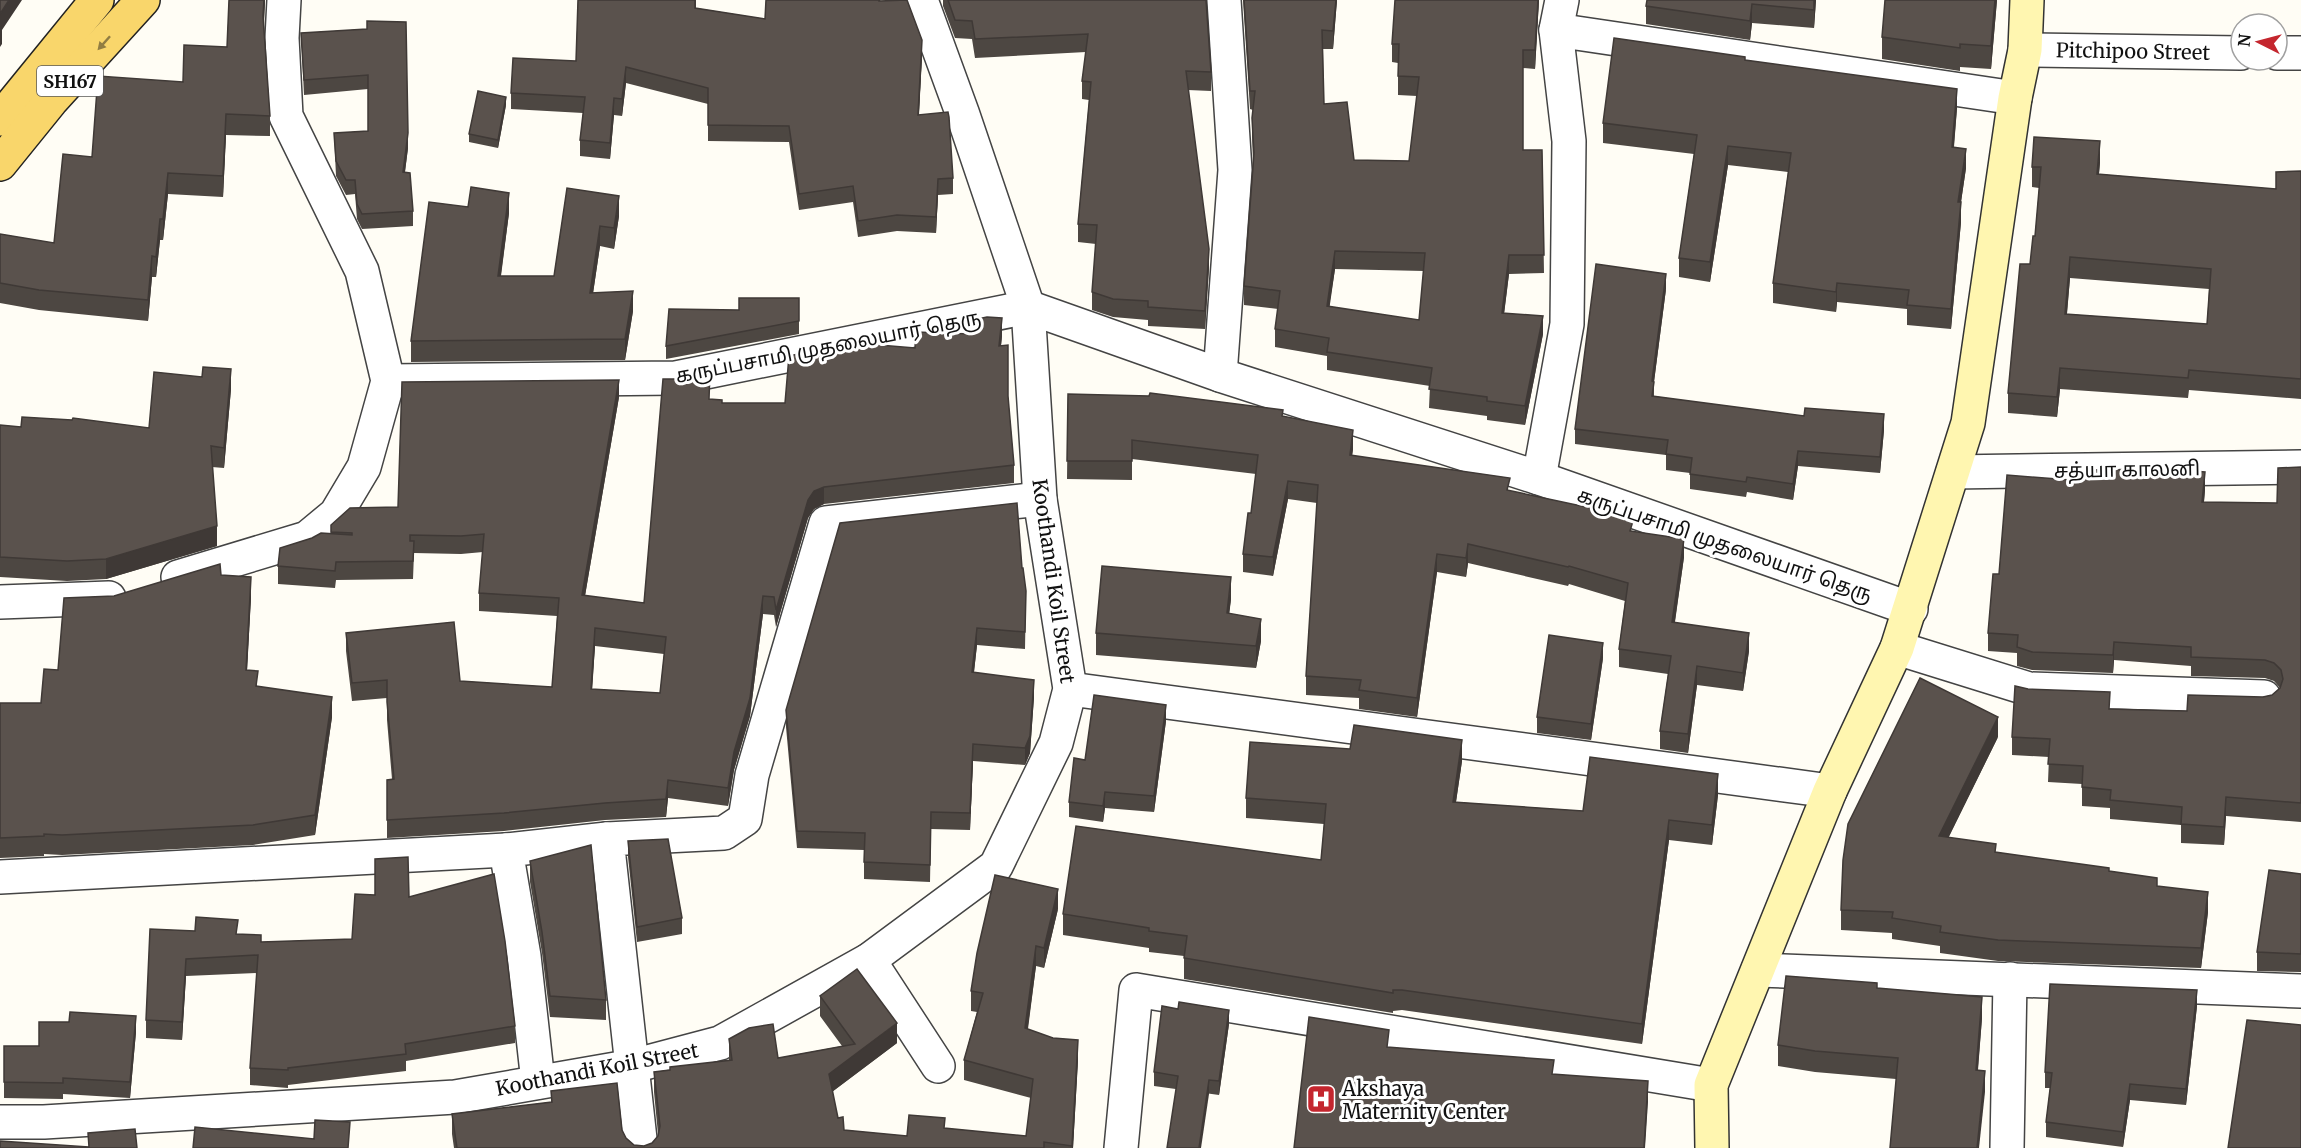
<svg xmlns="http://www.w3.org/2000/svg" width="2301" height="1148" font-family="Merriweather,'Noto Sans Tamil',serif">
  <rect width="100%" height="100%" fill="#fffdf5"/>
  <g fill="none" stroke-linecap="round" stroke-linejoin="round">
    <g stroke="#444" stroke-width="36">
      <g id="minor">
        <polyline points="1556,30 1562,0"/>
        <polyline points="2025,50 2241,53"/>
        <polyline points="2277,53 2301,53"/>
        <polyline points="1220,375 1235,170 1224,0"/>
        <polyline points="388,381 676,378 1028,307 1220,375 1539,478 1567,324 1569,141 1556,30 2015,98"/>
        <polyline points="1953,472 2301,467"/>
        <polyline points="1539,478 1911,609"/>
        <polyline points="178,577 307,538 336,514 364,467 388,381 362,271 286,116 282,38 284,0"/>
        <polyline points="0,602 109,598"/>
        <polyline points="1897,648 2029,689 2264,697"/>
        <polyline points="1070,689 1830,791"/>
        <polyline points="0,877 506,850"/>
        <polyline points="869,960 938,1066"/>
        <polyline points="1758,970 2301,991"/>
        <polyline points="538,1082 524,956 506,850 607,839"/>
        <polyline points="0,1122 44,1122 455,1097 633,1066 720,1043 869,960 996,866 1056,743 1070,689 1040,499 1028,307 963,115 921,0"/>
        <polyline points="641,1148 607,839 724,833 745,819 752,775 826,523 1040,499"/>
        <polyline points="1121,1148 1136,990 1711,1085"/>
        <polyline points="2007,1148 2010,979"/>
      </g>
    </g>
    <g stroke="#333" stroke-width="36">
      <polyline id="secondary" points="1712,1148 1711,1085 1830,791 1897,648 1968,423 2015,98 2025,50 2027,0"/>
    </g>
    <g stroke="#222" stroke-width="36">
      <g id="primary">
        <polyline points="0,119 97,0"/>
        <polyline points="0,164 51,101 143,0"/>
      </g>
    </g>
    <use href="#minor" stroke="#fff" stroke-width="33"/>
    <use href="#secondary" stroke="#fff6b0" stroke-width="33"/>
    <use href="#primary" stroke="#f9d66b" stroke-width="33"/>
  </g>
  <g fill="#4d4742" fill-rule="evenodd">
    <polygon points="229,0 265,0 264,25 270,116 270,136 226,135 223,197 168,194 163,240 160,240 156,277 152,277 148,321 39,310 0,303 0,234 54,243 92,157 183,82 227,47"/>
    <polygon points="578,0 696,0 696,8 765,19 766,0 880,0 922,56 919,115 953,178 953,194 938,195 936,233 897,231 858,237 853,202 799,210 789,142 708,141 708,104 626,83 622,116 614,115 610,159 580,156 580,140 583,113 511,109 511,93 576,61"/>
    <polygon points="943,0 1206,0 1211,72 1211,91 1188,90 1209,267 1205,329 1148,326 1148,320 1113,317 1092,310 1092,292 1096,244 1078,242 1078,224 1089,100 1082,99 1082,81 1086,52 975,58 972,39 955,38 943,6"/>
    <path d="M1243,0H1337L1333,49H1323L1324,104L1354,160L1409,161L1417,96L1398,95V63L1392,62V44L1539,0L1535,69L1523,68V150H1542L1544,273L1509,274L1504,313L1543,334L1525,425L1487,420V416L1429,408L1430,386L1327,370V356L1275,347V329L1278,309L1244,305V286L1253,161L1252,137V118L1253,110L1250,109ZM1335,269L1424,271L1419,320L1329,307Z"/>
    <polygon points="1816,0 1814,28 1752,23 1750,40 1646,24 1646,6"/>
    <polygon points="1997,0 1991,69 1960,67 1960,71 1882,59 1882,37"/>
    <polygon points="367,29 408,148 405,172 413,211 413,226 362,229 357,219 355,194 346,195 336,176 334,133 368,131 368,89 304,95 301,33"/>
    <polygon points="1745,60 1957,108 1954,147 1966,168 1961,202 1961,222 1951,329 1907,325 1907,309 1837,302 1836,312 1773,303 1773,283 1788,172 1728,165 1710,282 1679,277 1679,258 1694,154 1603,143 1603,123"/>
    <polygon points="506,105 498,148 469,142 469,134"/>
    <path d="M2100,162L2099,174L2276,189V172L2301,171V399L2189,390L2188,398L2060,389L2057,417L2008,413V393L2035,236L2039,188L2032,187V167ZM2070,278L2209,289L2207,324L2067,314Z"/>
    <polygon points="567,188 619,216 614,249 600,246 593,293 633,311 625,360 411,362 411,341 468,207 509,213 501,276 554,276"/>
    <polygon points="1666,289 1654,382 1654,396 1884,430 1880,473 1798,466 1793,500 1747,492 1746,497 1690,489 1690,473 1666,470 1666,455 1575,444 1575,429"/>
    <polygon points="799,298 799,334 666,359 666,346 739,310"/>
    <path d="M1002,336L1001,346L1008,396L1014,465V483L824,504L814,509L808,518L776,627L774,615L763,614L750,716L734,770L728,806L668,798L666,817L605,820L504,831L387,838V780L392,779L387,720V698L352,701L346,651V633L460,681L552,687L557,616L479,611V593L483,552L461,554L414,553L413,579L336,580L335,588L278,584V566L312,538L331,533V525L398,507L619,397L585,596L644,603L710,399L722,403H785L915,348ZM595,646L664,654L660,693L592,689Z"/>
    <polygon points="231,389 224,468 212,467 217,546 106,579 67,581 0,577 0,425 21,427 149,428"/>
    <polygon points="1068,394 1283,416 1353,449 1352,455 1510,491 1633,531 1684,557 1675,622 1749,651 1743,691 1697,685 1688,753 1660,749 1660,731 1668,674 1619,667 1619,649 1625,601 1569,584 1568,586 1468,563 1466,577 1437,572 1417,717 1359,709 1359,698 1306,695 1306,676 1317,503 1288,499 1273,576 1243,572 1243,554 1251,513 1256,474 1132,459 1132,480 1067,479"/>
    <polygon points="2301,467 2301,822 2226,816 2224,845 2181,843 2181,825 2110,819 2110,808 2082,806 2082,784 2048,782 2049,757 2012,755 2012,737 2110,709 2187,711 2272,695 2280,688 2274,681 2265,678 2191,676 2191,666 2114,660 2113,673 2032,670 2017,666 2017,653 1988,651 1988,633 1999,574 2083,481 2205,490 2204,502 2277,503"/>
    <polygon points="1022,568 1026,591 1025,649 977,645 974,672 1034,697 1030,753 1025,765 973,761 970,830 931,829 930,882 864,879 864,850 797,848 786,727 786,710"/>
    <polygon points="221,575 251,597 247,670 258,687 332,717 315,835 253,845 62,855 44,854 44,856 0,858 0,703 41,703 58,670 114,596"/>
    <polygon points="1231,599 1229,613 1261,641 1256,668 1096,655 1096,633"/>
    <polygon points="1603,658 1591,740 1537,733 1537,717"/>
    <polygon points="1166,721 1154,812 1105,808 1103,822 1069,817 1069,802 1085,760"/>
    <polygon points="1998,737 1948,838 1996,852 2109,871 2157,886 2208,912 2201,968 1998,961 1940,953 1940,946 1892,939 1892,933 1841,930 1841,910"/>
    <polygon points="1462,761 1456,802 1583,811 1718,795 1712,845 1669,840 1642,1044 1402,1010 1393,1011 1393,1013 1184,979 1184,956 1149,952 1149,948 1063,935 1063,914 1321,860 1324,824 1246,818 1246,798"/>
    <polygon points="628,841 682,918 682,934 637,942 628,857"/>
    <polygon points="530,861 606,1000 606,1020 550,1017 542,953 530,882"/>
    <polygon points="2301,874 2301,972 2257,971 2257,952"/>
    <polygon points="409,897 515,1026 515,1043 406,1061 406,1071 288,1085 288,1088 250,1085 250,1068 257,973 186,976 182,1040 146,1038 146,1020 195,931 238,934 261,942 352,939"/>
    <polygon points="1058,909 1044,968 1036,966 1028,1029 1078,1060 1073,1148 454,1148 452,1134 452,1114 551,1102 551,1091 622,1130 626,1138 634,1145 644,1146 652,1143 658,1136 658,1134 654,1092 654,1072 729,1060 729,1039 778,1058 842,1046 820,1016 820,996 897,1043 832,1092 838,1118 844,1130 907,1136 945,1129 1026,1136 1031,1098 964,1080 964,1060 977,1012 971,1011 971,991"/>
    <polygon points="1877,988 1982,1018 1978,1070 1985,1092 1896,1079 1815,1072 1778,1066 1778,1045"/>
    <polygon points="2197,1006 2186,1105 2130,1100 2123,1147 2046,1137 2046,1122 2050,1088 2045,1088 2045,1072"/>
    <polygon points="1229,1024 1219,1095 1154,1086 1154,1072"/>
    <polygon points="136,1032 130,1098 63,1094 63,1099 4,1098 4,1046 39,1046"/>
  </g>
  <g fill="#3f3936">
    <polygon points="9,0 22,0 2,30 2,44 0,47 0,14"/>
    <polygon points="264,0 265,0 263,37 263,16"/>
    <polygon points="1336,0 1337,0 1333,49 1333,31"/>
    <polygon points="1538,0 1539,0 1535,69 1535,50"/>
    <polygon points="1814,0 1816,0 1814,28"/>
    <polygon points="1995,0 1997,0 1991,69 1991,46"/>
    <polygon points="1752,4 1752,23 1750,40 1750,21"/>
    <polygon points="922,40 922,56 918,131 918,115"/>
    <polygon points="626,67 626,83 622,116 622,99"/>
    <polygon points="1957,89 1957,108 1952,167 1952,147"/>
    <polygon points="506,97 506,105 498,148 498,140"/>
    <polygon points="614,98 614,115 610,159 610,143"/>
    <polygon points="226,114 226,135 223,197 223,176"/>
    <polygon points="408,133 408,148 403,186 403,172"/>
    <polygon points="2100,141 2100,162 2097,195 2097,174"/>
    <polygon points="1728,146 1728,165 1710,282 1710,262"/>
    <polygon points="1966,149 1966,168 1958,222 1958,202"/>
    <polygon points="168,173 168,194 163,240 163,219"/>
    <polygon points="938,179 938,195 936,233 936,217"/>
    <polygon points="509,193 509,213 498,296 498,276"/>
    <polygon points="619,196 619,216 614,249 614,228"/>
    <polygon points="1961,202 1961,222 1951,329 1951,309"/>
    <polygon points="160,219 160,240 156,277 156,257"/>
    <polygon points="600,226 600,246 590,314 590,293"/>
    <polygon points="1209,249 1209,267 1205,329 1205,311"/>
    <polygon points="1335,251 1335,269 1327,325 1327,306"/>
    <polygon points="1509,255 1509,274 1502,331 1502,313"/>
    <polygon points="152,256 152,277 148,321 148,300"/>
    <polygon points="2070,257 2070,278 2065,334 2065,314"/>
    <polygon points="1666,274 1666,289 1652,397 1652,381"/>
    <polygon points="1837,283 1837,302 1836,312 1836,292"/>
    <polygon points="633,291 633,311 625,360 625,339"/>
    <polygon points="1543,316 1543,334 1525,425 1525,406"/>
    <polygon points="1002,318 1002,336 999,363 999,346"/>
    <polygon points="2060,368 2060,389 2057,417 2057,397"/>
    <polygon points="231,369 231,389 224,468 224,448"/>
    <polygon points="619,380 619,397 582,613 582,595"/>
    <polygon points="1884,414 1884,430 1880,473 1880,457"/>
    <polygon points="1353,430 1353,449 1350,473 1350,455"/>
    <polygon points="1798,451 1798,466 1793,500 1793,484"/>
    <polygon points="2205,472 2205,490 2202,521 2202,502"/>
    <polygon points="1288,481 1288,499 1273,576 1273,557"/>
    <polygon points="824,487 824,504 814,509 808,518 776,627 776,610 808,500 814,491"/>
    <polygon points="217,526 217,546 106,579 106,559"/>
    <polygon points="1684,539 1684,557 1672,641 1672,622"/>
    <polygon points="1468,544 1468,563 1466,577 1466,558"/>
    <polygon points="1437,554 1437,572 1417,717 1417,698"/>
    <polygon points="251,577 251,597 246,690 246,670"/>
    <polygon points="1231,577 1231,599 1227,634 1227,613"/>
    <polygon points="763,596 763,614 750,716 734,770 728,806 728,788 734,752"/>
    <polygon points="1261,619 1261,641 1256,668 1256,646"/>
    <polygon points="595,628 595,646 591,707 591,689"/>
    <polygon points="977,628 977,645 972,689 972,672"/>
    <polygon points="1749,633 1749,651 1743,691 1743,673"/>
    <polygon points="2114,642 2114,660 2113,673 2113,655"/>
    <polygon points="1603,643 1603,658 1591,740 1591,724"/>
    <polygon points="1697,666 1697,685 1688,753 1688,734"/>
    <polygon points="1034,680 1034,697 1030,753 1025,765 1025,748"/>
    <polygon points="332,697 332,717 315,835 315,815"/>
    <polygon points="1166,705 1166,721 1154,812 1154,796"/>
    <polygon points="1998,717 1998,737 1939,857 1939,836"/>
    <polygon points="1462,740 1462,761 1453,822 1453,802"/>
    <polygon points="973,744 973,761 970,830 970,813"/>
    <polygon points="1718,774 1718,795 1712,845 1712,825"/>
    <polygon points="668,780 668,798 666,817 666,799"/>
    <polygon points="1105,792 1105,808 1103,822 1103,806"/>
    <polygon points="2226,797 2226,816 2224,845 2224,827"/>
    <polygon points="1669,820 1669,840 1642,1044 1642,1024"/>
    <polygon points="1058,889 1058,909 1044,968 1044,948"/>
    <polygon points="2208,892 2208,912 2201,968 2201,948"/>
    <polygon points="1036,946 1036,966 1025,1048 1025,1028"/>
    <polygon points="186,959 186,976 182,1040 182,1022"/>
    <polygon points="2197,990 2197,1006 2186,1105 2186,1089"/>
    <polygon points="1982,997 1982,1018 1976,1091 1976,1070"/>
    <polygon points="1229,1010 1229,1024 1219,1095 1219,1081"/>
    <polygon points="136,1016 136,1032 130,1098 130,1082"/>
    <polygon points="897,1023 897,1043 829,1094 829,1074"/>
    <polygon points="1078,1040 1078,1060 1073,1148 1072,1148"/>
    <polygon points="1985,1071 1985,1092 1979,1148 1977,1148"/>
    <polygon points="1209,1080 1209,1094 1201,1148 1199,1148"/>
    <polygon points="1648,1081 1648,1102 1645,1148 1644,1148"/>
    <polygon points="2130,1084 2130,1100 2123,1147 2123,1132"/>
  </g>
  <g fill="#5a524d" stroke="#3f3936" stroke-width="1.5" fill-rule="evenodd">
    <polygon points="0,0 9,0 0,14"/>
    <polygon points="229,0 264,0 263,16 270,116 226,114 223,176 168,173 163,219 160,219 156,257 152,256 148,300 39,290 0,283 0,234 54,243 63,154 92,157 98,76 183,82 184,45 227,47"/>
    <polygon points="578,0 695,0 695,8 765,19 766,0 879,0 879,1 907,0 922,40 918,115 948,112 949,117 953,178 938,179 936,217 897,215 858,221 853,186 799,194 789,126 708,125 708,88 626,67 622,99 614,98 610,143 580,140 585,97 511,93 513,58 576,61"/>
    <polygon points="948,0 1206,0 1211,72 1186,71 1209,249 1205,311 1148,307 1148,301 1113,299 1092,292 1097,225 1078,224 1091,82 1082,81 1088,34 975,39 972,21 955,20"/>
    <path d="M1244,0H1336L1333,31L1322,30L1324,104L1347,102L1354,160L1409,161L1419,77L1398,76L1399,44H1392L1395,0H1538L1535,50H1523V150H1542L1544,255H1509L1502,313L1543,316L1525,406L1487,401V397L1429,389L1432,368L1327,352L1329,338L1275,329L1280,291L1244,286L1254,153L1252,118L1255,91H1250ZM1335,251L1425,253L1419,320L1327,306Z"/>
    <polygon points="1647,0 1814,0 1814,10 1752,4 1750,21 1646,6"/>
    <polygon points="1885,0 1995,0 1991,46 1960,44 1960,48 1882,37"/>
    <polygon points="367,21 406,22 408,133 403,172 410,173 413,211 362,214 357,204 355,180 346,180 336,161 334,133 368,131 368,75 304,80 301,33 367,29"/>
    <polygon points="1614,38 1745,57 1745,60 1957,89 1952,147 1966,149 1958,202 1961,202 1951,309 1907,305 1909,290 1837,283 1836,292 1773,283 1791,153 1728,146 1710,262 1679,258 1697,135 1603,123"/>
    <polygon points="478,91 506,97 498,140 469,134"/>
    <path d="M2034,137L2100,141L2097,174L2276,189V172L2301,171V379L2189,370L2188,378L2060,368L2057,397L2008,393L2020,264H2030L2033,236H2035L2041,167H2032ZM2070,257L2211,269L2207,324L2065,314Z"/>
    <polygon points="471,187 509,193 498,276 554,276 567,188 619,196 614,228 600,226 590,293 633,291 625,339 411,341 429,202 468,207"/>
    <polygon points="1596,264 1666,274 1652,381 1654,382 1652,396 1804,416 1805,408 1884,414 1880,457 1798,451 1793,484 1747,477 1746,482 1690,474 1692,458 1666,454 1668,440 1575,429"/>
    <polygon points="739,298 799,298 799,321 666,346 669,309 739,310"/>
    <path d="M987,317L1002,318L999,346L1008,345V396L1014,465L824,487L814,491L808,500L776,610L774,597L763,596L750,698L734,752L728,788L668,780L666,799L605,803L504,813L387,820V780L394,779L387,702V680L352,683L346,633L454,622L460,681L552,687L559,598L479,593L484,534L461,536L410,535V541H414L413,561L336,562L335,571L278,566L280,548L312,538L321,533L352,535V533L331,532V525L350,508L398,507L402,382L619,380L582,595L644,603L663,379H680L710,372L709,399L722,400V403H785L789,356L855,343L915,348L916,332L971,334L972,320ZM595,628L666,637L660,693L591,689Z"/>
    <polygon points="203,367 231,369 224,448 211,446 217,526 106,559 67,561 0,557 0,425 21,427 22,417 72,420 73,418 149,428 154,372 202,377"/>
    <polygon points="1150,393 1283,410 1282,416 1353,430 1350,455 1510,478 1507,490 1600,510 1633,521 1630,531 1684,539 1672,622 1749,633 1743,673 1697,666 1688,734 1660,731 1671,656 1619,649 1628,583 1569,566 1568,567 1468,544 1466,558 1437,554 1417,698 1359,690 1361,680 1306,676 1318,485 1288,481 1273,557 1243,554 1248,513 1251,513 1258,455 1132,440 1132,461 1067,461 1068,394 1149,396"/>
    <polygon points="2301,467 2301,803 2226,797 2224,827 2181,824 2182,807 2110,800 2111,790 2082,787 2083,766 2048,764 2050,739 2012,737 2015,686 2028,689 2110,692 2109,709 2187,711 2188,695 2263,697 2272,695 2280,688 2283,679 2281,670 2274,663 2265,660 2191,657 2191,647 2114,642 2113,655 2032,652 2017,647 2018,635 1988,633 1993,574 1999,574 2007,475 2083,481 2084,470 2170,469 2205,472 2202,502 2277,503 2278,468"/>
    <polygon points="1017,503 1022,568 1023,568 1026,591 1025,632 977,628 972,672 1034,680 1030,736 1025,748 973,744 970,813 931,812 930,865 864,862 865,833 797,831 786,710 840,523"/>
    <polygon points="220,564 221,575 251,577 246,670 258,671 256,686 332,697 315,815 253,825 62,835 44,834 44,836 0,838 0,703 41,703 44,669 58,670 64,598 114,596"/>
    <polygon points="1102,566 1231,577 1227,613 1261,619 1256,646 1096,633"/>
    <polygon points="1549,635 1603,643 1591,724 1537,717"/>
    <polygon points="1920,678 1998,717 1939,836 1996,844 1995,852 2109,868 2109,871 2157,878 2157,886 2208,892 2201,948 1998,940 1940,932 1941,926 1892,918 1893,912 1841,910 1843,860 1848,824"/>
    <polygon points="1094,695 1166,705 1154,796 1105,792 1103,806 1069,802 1074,758 1085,760"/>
    <polygon points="1354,725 1462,740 1453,802 1583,811 1590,757 1718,774 1712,825 1669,820 1642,1024 1402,990 1393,990 1393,993 1184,958 1187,936 1149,931 1149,928 1063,914 1076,826 1321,860 1326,804 1246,798 1250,742 1350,749"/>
    <polygon points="668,839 682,918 637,927 628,841"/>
    <polygon points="591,845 606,1000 550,996 542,932 530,861"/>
    <polygon points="408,857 409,897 494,874 505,941 515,1026 405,1044 406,1054 288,1068 288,1070 250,1068 258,955 186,959 182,1022 146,1020 150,929 195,931 196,917 238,920 236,934 261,935 261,942 352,939 355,894 375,895 375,859"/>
    <polygon points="2269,870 2301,874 2301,954 2257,952"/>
    <polygon points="995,875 1058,889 1044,948 1036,946 1025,1028 1053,1038 1078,1040 1072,1146 1044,1142 1044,1148 457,1148 452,1114 552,1102 551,1091 617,1083 622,1130 626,1138 634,1145 644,1146 652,1143 658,1136 660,1126 654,1072 670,1070 670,1067 732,1060 729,1039 749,1028 773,1024 778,1058 855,1044 820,996 857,969 897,1023 829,1074 838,1118 843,1117 844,1130 907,1136 909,1115 945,1118 944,1128 1026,1136 1033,1079 964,1060 983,993 971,991 977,953"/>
    <polygon points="1786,976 1877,983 1877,988 1982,997 1976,1070 1985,1071 1977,1148 1890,1148 1898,1058 1815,1051 1778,1045"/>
    <polygon points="2050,984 2197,990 2186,1089 2130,1084 2123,1132 2046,1122 2052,1073 2045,1072"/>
    <polygon points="1179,1002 1229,1010 1219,1081 1209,1080 1199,1148 1167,1148 1178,1076 1154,1072 1162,1006 1178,1009"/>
    <polygon points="70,1012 136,1016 130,1082 63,1078 63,1083 4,1082 4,1046 39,1046 39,1022 69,1022"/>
    <polygon points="1309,1017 1389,1030 1387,1047 1554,1060 1552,1074 1648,1081 1644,1148 1294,1148"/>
    <polygon points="2247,1020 2301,1025 2301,1148 2228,1148"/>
    <polygon points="315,1120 350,1122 348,1148 193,1148 195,1127 314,1139"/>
    <polygon points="135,1129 137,1148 0,1148 0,1141 89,1147 88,1133"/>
  </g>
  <defs><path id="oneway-solid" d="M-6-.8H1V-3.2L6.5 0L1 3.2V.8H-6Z" transform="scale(1.5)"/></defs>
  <use fill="#917d42" href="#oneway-solid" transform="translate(104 43) rotate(132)"/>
  <defs>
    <g id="hospital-square" transform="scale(1.5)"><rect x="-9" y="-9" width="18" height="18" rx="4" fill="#c4262e" stroke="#fff"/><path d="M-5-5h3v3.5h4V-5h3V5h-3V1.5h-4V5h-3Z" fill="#fff"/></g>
  </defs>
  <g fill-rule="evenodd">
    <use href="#hospital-square" x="1321" y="1099"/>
  </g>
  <g text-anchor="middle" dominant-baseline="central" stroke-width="6" stroke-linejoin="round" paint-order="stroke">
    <rect fill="#fff" stroke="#585858" stroke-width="1.5" x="37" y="66" width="66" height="30" rx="4.5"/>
    <g font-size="18" font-weight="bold" fill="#111">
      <text x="70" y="81">SH167</text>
    </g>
    <g font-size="20" fill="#111" stroke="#fff">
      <text transform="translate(2133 51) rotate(1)">Pitchipoo Street</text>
      <text transform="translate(828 346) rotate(-11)">கருப்பசாமி முதலையார் தெரு</text>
      <text transform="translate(2127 469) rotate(-1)">சத்யா காலனி</text>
      <text transform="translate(1725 544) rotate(19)">கருப்பசாமி முதலையார் தெரு</text>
      <text transform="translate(1054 581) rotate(82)">Koothandi Koil Street</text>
      <text transform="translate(597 1069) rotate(-11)">Koothandi Koil Street</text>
    </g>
    <g font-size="20" fill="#111" stroke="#fff" text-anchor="start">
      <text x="1342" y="1088">Akshaya<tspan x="1342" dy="23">Maternity Center</tspan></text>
    </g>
  </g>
  <g transform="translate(2259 42) rotate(276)"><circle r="28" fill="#ffffff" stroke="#a0a0a0" stroke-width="1.5"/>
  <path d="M0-4.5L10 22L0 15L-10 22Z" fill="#c4262e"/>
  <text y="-9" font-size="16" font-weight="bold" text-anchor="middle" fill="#111111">N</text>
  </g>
</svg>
